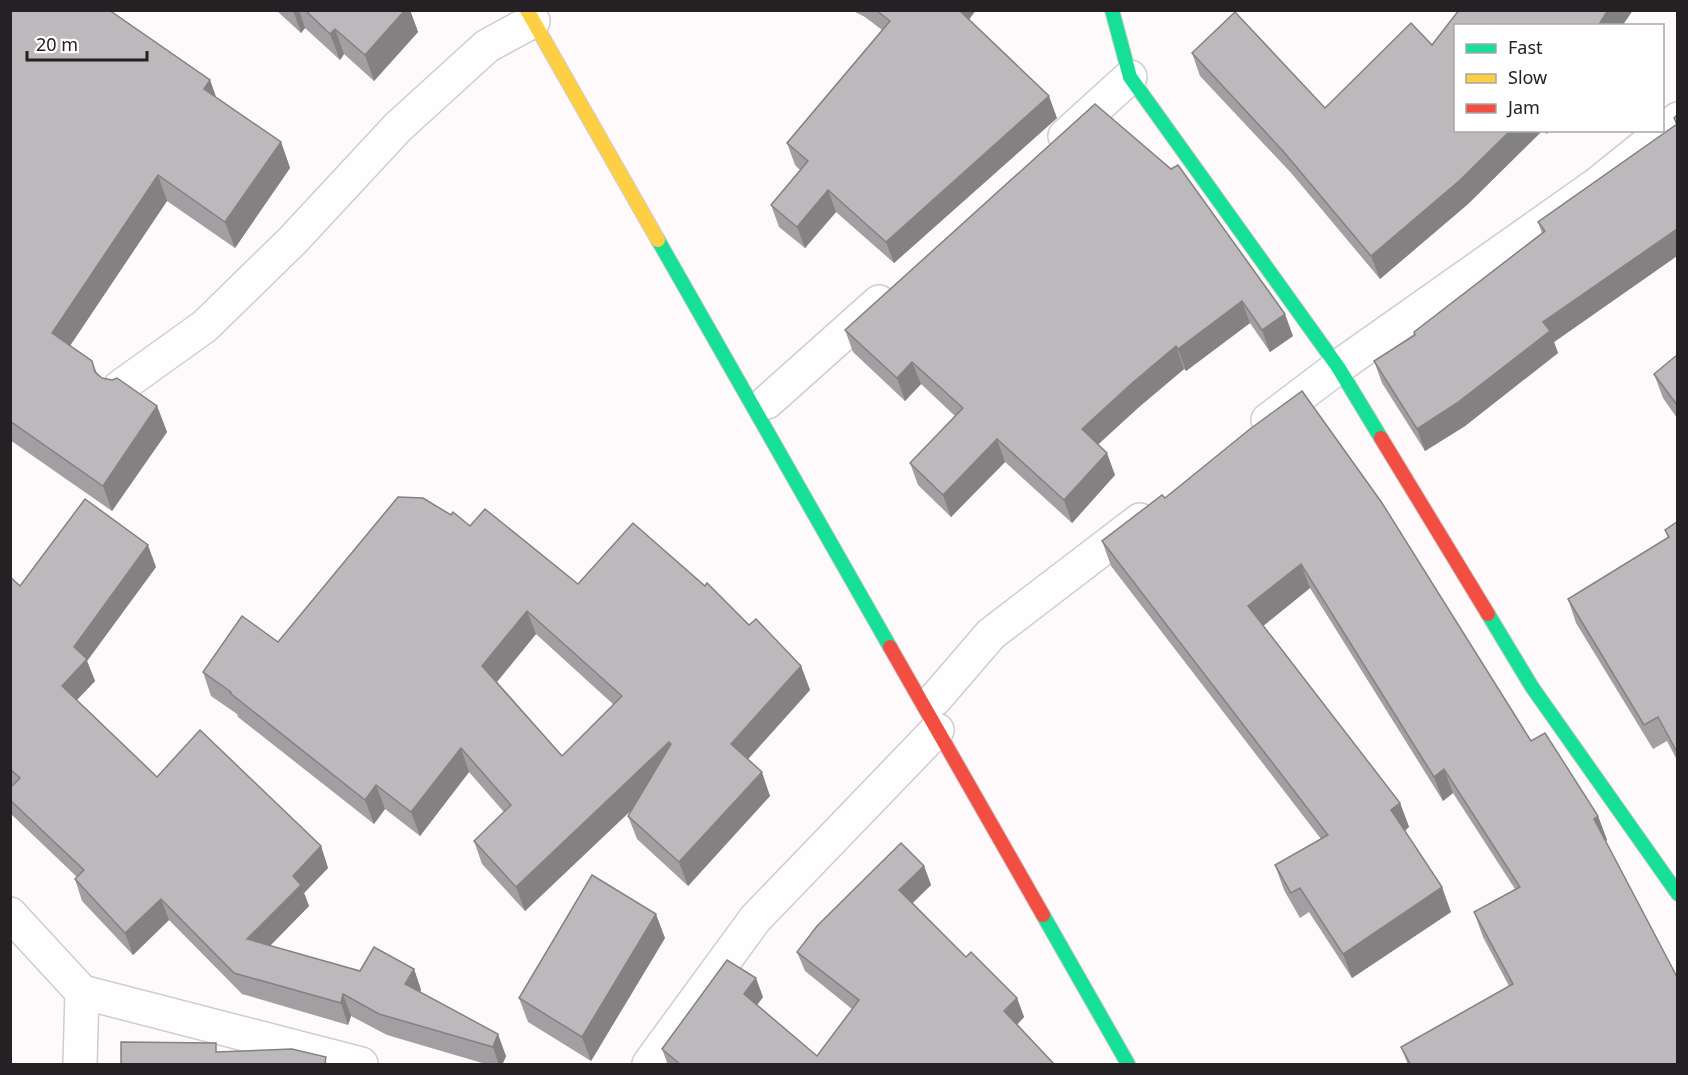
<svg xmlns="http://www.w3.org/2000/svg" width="1688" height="1075" font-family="'Noto Sans',sans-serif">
  <rect width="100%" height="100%" fill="#fefafc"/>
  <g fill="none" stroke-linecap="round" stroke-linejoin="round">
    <g stroke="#d0ccce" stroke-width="36">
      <g id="street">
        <polyline points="1065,136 1130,77"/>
        <polyline points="120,387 205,326 293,240 398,127 487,46 533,21"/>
        <polyline points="767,402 879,302"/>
        <polyline points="1268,420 1338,367 1596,185 1678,119"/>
        <polyline points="935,699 991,634 1140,520"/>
        <polyline points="10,914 82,992 361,1064"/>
        <polyline points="80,1064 82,992"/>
        <polyline points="649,1064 755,919 937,730"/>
      </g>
    </g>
    <g stroke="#d0ccce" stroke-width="16">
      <g id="fast">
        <polyline points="1112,10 1130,77 1338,367 1381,438"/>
        <polyline points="658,240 890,647"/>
        <polyline points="1488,614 1532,687 1678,894"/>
        <polyline points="1043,915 1128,1064"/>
      </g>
    </g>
    <g stroke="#d0ccce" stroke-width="16">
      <polyline id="slow" points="527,10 658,240"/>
    </g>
    <g stroke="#d0ccce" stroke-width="16">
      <g id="jam">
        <polyline points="1381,438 1488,614"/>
        <polyline points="890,647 1043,915"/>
      </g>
    </g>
    <use href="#street" stroke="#fffeff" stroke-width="33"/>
    <use href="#fast" stroke="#16e098" stroke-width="14"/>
    <use href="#slow" stroke="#ffcf43" stroke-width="14"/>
    <use href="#jam" stroke="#f24e42" stroke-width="14"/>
  </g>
  <g fill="#a39ea1" fill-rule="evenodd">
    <polygon points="10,10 210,80 216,98 281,142 290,168 235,248 167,201 70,346 92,361 97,373 102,378 157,406 167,432 112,511 10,440"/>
    <polygon points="276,10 410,10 418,32 374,81 344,54 340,60 305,28 301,33"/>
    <polygon points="851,10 976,10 969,20 1057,118 894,263 836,212 805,248 779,227 771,205 800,170 795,165 787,143 882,30 865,17"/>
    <polygon points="1459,10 1633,10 1622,26 1455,26 1455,130 1550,130 1547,134 1542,131 1468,204 1380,279 1292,174 1200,76 1192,53 1325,108 1432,45"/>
    <polygon points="1095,104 1293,336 1270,352 1250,323 1186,371 1184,369 1139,407 1098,444 1115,475 1072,523 1005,462 951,517 918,485 910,463 955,416 921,384 905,401 853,352 845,330"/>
    <polygon points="1677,115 1677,256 1554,342 1558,353 1465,426 1425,451 1382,383 1374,361 1415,335 1414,332 1542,233 1538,222 1676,125 1674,118"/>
    <polygon points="1677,355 1677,418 1663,398 1654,374"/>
    <polygon points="1250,429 1598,816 1607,840 1605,842 1677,1065 1408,1065 1401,1047 1509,986 1483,937 1474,912 1515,889 1453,793 1443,801 1310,588 1263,626 1400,803 1409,827 1405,831 1451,912 1352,978 1309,912 1300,918 1284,890 1275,865 1321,839 1111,566 1102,541 1165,498"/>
    <polygon points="1677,522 1677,760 1667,741 1653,749 1576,623 1568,599 1668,538 1665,530"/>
    <path d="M470,526L578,584L749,625L801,666L810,690L748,759L770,796L688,886L637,839L628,816L631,810L525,911L482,864L474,841L504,812L469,772L420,836L385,809L374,824L238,717L237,714L211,696L203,672L278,642ZM536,634L614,705L562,756L497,682Z"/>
    <polygon points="156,567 87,661 95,681 77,700 157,777 321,846 328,868 304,893 309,906 270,946 360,971 414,969 421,990 420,992 506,1056 502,1065 489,1065 387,1035 351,1016 348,1025 242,994 169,920 133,955 82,901 75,879 77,877 12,815 10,811 10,788 13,785 10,783 10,577 20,586"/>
    <polygon points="924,866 931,885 913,903 966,957 1017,998 1024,1017 1017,1025 1055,1065 668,1065 662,1049 763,997 757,1005 817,1056 852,1009 805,971 797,952"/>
    <polygon points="665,938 591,1061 528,1022 519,998"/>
  </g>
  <g fill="#848183">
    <polygon points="293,10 299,10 305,28 301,33"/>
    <polygon points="405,10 410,10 418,32 374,81 365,55"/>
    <polygon points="956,10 976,10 962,28"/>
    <polygon points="1608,10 1633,10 1622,26 1598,26"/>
    <polygon points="335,29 344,54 340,60 330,34"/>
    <polygon points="210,80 219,105 204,89"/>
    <polygon points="1049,96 1057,118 894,263 886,242"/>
    <polygon points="1511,130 1542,131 1468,204 1380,279 1371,256"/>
    <polygon points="281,142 290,168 235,248 225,222"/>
    <polygon points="158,175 167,201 61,359 52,333"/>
    <polygon points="828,190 836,212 805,248 797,227"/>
    <polygon points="1677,229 1677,256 1554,342 1558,353 1465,426 1425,451 1417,429 1543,322"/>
    <polygon points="1242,301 1250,323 1186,371 1178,349"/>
    <polygon points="1285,314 1293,336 1270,352 1262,330"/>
    <polygon points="1176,346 1184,369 1139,407 1090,452 1082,429 1131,384"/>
    <polygon points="912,362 921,384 905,401 897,378"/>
    <polygon points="157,406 167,432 112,511 103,486"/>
    <polygon points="997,439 1005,462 951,517 943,495"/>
    <polygon points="1107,453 1115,475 1072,523 1064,500"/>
    <polygon points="148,545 156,567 87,661 95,681 70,707 62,686 74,647"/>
    <polygon points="1301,564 1310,588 1257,631 1248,606"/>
    <polygon points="527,611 536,634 491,689 482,666"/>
    <polygon points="801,666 810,690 740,768 731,744"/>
    <polygon points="669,742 678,766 525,911 516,887"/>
    <polygon points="461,748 469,772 420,836 411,812"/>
    <polygon points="1444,769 1453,793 1443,801 1434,777"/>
    <polygon points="762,772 770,796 688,886 679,862"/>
    <polygon points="376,785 385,809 374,824 365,800"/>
    <polygon points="1400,803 1409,827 1400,834 1391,810"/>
    <polygon points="1598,816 1607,840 1602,844 1594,819"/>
    <polygon points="321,846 328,868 304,893 309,906 255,961 247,939 293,876"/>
    <polygon points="924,866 931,885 906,909 899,890"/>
    <polygon points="1442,887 1451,912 1352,978 1343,954"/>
    <polygon points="161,899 169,920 133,955 125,933"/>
    <polygon points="656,914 665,938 591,1061 582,1037"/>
    <polygon points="414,969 421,990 413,1005 405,984"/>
    <polygon points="756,978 763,997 751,1013 744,994"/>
    <polygon points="343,994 351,1016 348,1025 341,1003"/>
    <polygon points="1017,998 1024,1017 1011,1031 1004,1011"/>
    <polygon points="498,1034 506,1056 502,1065 499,1065 493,1047"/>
  </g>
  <g fill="#bdb8bb" stroke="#848183" stroke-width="1.5" fill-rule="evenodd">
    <polygon points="10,10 109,10 210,80 204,89 281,142 225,222 158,175 52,333 92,361 95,372 102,378 112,380 117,378 157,406 103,486 10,421"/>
    <polygon points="305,10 405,10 365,55 335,29 330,34"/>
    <polygon points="876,10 959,10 1049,96 886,242 828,190 797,227 771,205 808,161 787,143 890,21"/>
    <polygon points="1459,10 1608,10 1598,26 1455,26 1455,130 1511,130 1459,181 1371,256 1283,151 1192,53 1235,12 1325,108 1411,23 1432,45"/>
    <polygon points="1095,104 1171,169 1178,165 1285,314 1262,330 1242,301 1178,349 1176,346 1131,384 1082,429 1107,453 1064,500 997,439 943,495 910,463 963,408 912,362 897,378 845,330"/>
    <polygon points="1677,115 1677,229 1543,322 1550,331 1457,403 1417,429 1374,361 1415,335 1414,332 1545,231 1538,222 1677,124 1674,118"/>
    <polygon points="1677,355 1677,405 1654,374"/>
    <polygon points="1302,391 1382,503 1531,741 1545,733 1598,816 1594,819 1677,977 1677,1065 1411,1065 1401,1047 1513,984 1474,912 1520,887 1444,769 1434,777 1301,564 1248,606 1400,803 1391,810 1442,887 1343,954 1300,888 1291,893 1275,865 1328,835 1102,541 1162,495 1165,498 1250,429"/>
    <path d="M398,497L423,498L451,515L453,512L470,526L485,509L578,584L633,523L705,586L707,583L749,625L756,619L801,666L731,744L762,772L679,862L628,816L671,744L669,742L516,887L474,841L511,805L461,748L411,812L376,785L365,800L230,693L231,692L203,672L242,616L278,642ZM527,611L622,696L562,756L482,666Z"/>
    <polygon points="85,499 148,545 74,647 87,659 62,686 157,777 200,730 321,846 293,876 301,885 247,939 360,971 374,947 414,969 405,984 498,1034 493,1047 379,1014 343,994 341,1003 234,973 161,899 125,933 75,879 84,870 10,800 10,788 20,778 10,769 10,577 20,586"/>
    <polygon points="1677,522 1677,752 1658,717 1644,725 1568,599 1669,537 1665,530"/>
    <polygon points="901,843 924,866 899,890 966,957 971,952 1017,998 1004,1011 1055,1065 681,1065 662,1049 727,960 756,978 744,994 817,1056 859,1000 797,952 817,926"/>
    <polygon points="592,875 656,914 582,1037 519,998"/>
    <polygon points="121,1042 216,1043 216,1052 292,1049 326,1057 325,1063 330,1065 121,1065"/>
  </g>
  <rect width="1688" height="1075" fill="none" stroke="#252023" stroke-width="24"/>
  <rect x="1454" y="24" width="210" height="108" fill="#ffffff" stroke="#a8a6a7" stroke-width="1.5"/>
  <rect x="1466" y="44" width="30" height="9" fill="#16e098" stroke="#a8a6a7" stroke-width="1.5"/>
  <text x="1508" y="54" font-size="18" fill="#252023">Fast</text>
  <rect x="1466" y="74" width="30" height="9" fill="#ffcf43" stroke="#a8a6a7" stroke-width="1.5"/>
  <text x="1508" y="84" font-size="18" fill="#252023">Slow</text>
  <rect x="1466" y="104" width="30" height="9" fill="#f24e42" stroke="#a8a6a7" stroke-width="1.5"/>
  <text x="1508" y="114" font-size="18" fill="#252023">Jam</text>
  <path d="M27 51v9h120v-9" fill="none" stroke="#252023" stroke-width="3"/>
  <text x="36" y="51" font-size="18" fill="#252023" stroke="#ffffff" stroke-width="4.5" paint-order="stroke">20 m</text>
</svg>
